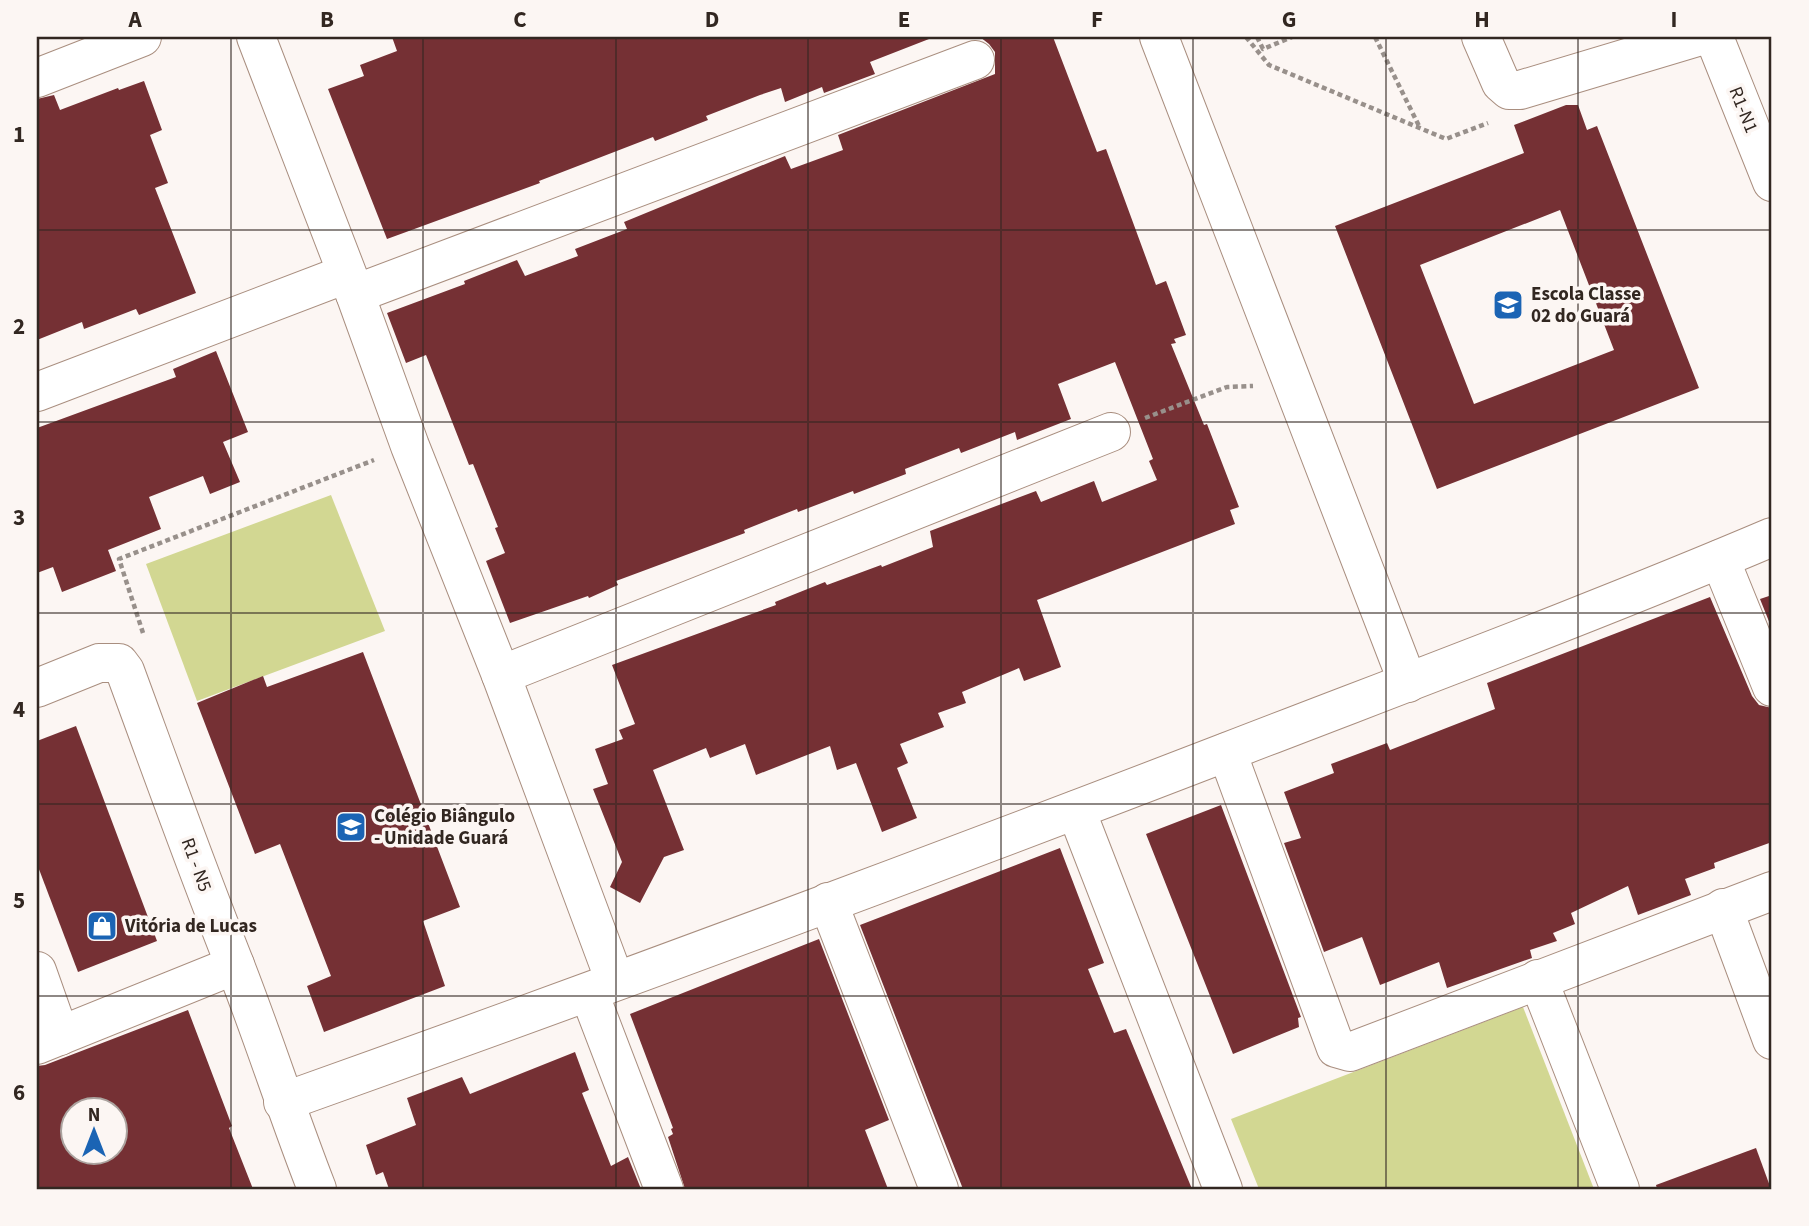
<svg xmlns="http://www.w3.org/2000/svg" width="1809" height="1226" font-family="'Source Sans 3',sans-serif">
  <rect width="100%" height="100%" fill="#fcf6f3"/>
  <g fill="#d2d792">
    <polygon points="331,495 385,631 197,701 146,564"/>
    <polygon points="1523,1007 1594,1189 1259,1189 1231,1119"/>
  </g>
  <g fill="#753034" fill-rule="evenodd">
    <polygon points="392,37 929,37 929,39 870,62 875,74 824,93 822,87 785,102 781,88 760,95 706,116 708,120 655,141 653,137 539,181 540,183 387,239 328,89 364,76 360,65 397,51"/>
    <polygon points="980,37 1053,37 1097,152 1106,149 1156,285 1166,281 1186,335 1174,339 1176,343 1171,344 1204,425 1207,424 1239,507 1230,510 1235,524 1037,600 1061,667 1024,681 1019,668 962,692 966,703 938,713 944,727 900,744 908,763 897,768 917,818 882,832 856,763 837,770 830,746 756,775 745,744 710,758 706,748 653,770 684,850 664,857 640,903 610,887 622,862 593,789 608,784 595,749 623,739 619,730 635,724 612,665 776,605 775,602 825,582 827,585 881,565 882,567 933,547 930,531 1036,491 1041,502 1094,481 1102,502 1157,480 1149,461 1153,459 1115,362 1058,384 1071,419 1017,440 1015,432 961,453 959,448 905,469 906,474 854,494 853,491 798,512 797,509 744,530 745,533 616,581 618,585 589,598 588,596 510,623 486,561 505,553 495,528 498,527 473,464 469,465 426,355 406,363 387,313 465,284 464,281 517,260 525,276 578,256 575,249 627,229 624,222 785,156 791,169 843,150 838,135 995,74 995,52 989,44"/>
    <polygon points="144,81 162,130 150,135 168,183 155,188 196,293 139,315 136,309 84,329 82,322 37,340 37,99 54,95 60,110 118,88 119,90"/>
    <path d="M1566,105H1578L1587,130L1597,126L1699,388L1437,489L1335,226L1524,153L1514,125ZM1560,210L1614,350L1474,404L1420,265Z"/>
    <polygon points="216,351 248,432 223,442 240,482 210,494 203,476 149,497 161,529 108,550 116,571 62,592 53,567 37,573 37,428 176,377 173,369"/>
    <polygon points="1772,595 1772,629 1760,599"/>
    <polygon points="1710,597 1752,696 1759,705 1772,708 1772,842 1714,863 1715,868 1685,879 1691,895 1638,915 1628,886 1571,913 1575,924 1553,933 1557,941 1530,950 1532,958 1447,988 1439,962 1380,985 1362,937 1324,952 1284,843 1301,838 1284,792 1334,773 1331,764 1387,743 1390,750 1495,709 1487,683"/>
    <polygon points="363,652 460,907 423,921 445,986 324,1032 307,986 331,976 280,844 255,854 197,703 263,676 267,687"/>
    <polygon points="76,726 157,941 78,972 37,864 37,741"/>
    <polygon points="1221,805 1301,1017 1298,1018 1299,1027 1233,1054 1146,834"/>
    <polygon points="1060,848 1104,963 1088,969 1114,1033 1126,1029 1192,1189 963,1189 929,1103 860,925"/>
    <polygon points="819,939 889,1120 865,1130 888,1189 685,1189 668,1137 673,1134 671,1129 673,1128 630,1014"/>
    <path d="M188,1010L232,1126L229,1128L253,1189H37V1066L45,1065ZM74,1110H116V1152H74Z"/>
    <polygon points="575,1052 589,1090 582,1093 611,1166 628,1157 641,1189 389,1189 383,1172 376,1175 366,1145 416,1125 407,1098 462,1077 470,1094"/>
    <polygon points="1756,1148 1771,1189 1657,1189 1656,1185"/>
  </g>
  <g fill="none" stroke-linecap="round" stroke-linejoin="round">
    <g stroke="#a98e7f" stroke-width="40">
      <g id="minor">
        <polyline points="256,37 355,294 410,446 501,675 615,981"/>
        <polyline points="1159,37 1408,683"/>
        <polyline points="1481,37 1501,83 1509,90 1520,90 1697,37"/>
        <polyline points="1714,37 1772,182"/>
        <polyline points="37,78 142,37"/>
        <polyline points="355,294 975,60"/>
        <polyline points="37,392 346,274"/>
        <polyline points="1720,559 1772,687"/>
        <polyline points="501,675 1111,432"/>
        <path d="M37,688L99,663H119L125,671C161,769 196,867 235,965C264,1039 288,1115 317,1189"/>
        <polyline points="1227,752 1336,1048 1350,1052 1772,891"/>
        <polyline points="1076,810 1223,1189"/>
        <polyline points="828,902 939,1189"/>
        <polyline points="1723,908 1772,1040"/>
        <polyline points="37,971 60,1036"/>
        <polyline points="1538,979 1620,1189"/>
        <polyline points="589,993 664,1189"/>
        <polyline points="37,1045 235,965"/>
        <path d="M283,1102C600,989 915,872 1229,751C1410,681 1593,613 1772,537"/>
      </g>
    </g>
    <g stroke="#98908b" stroke-width="4.5" stroke-dasharray="5 3.5" stroke-linecap="butt">
      <polyline points="1246,37 1269,65 1446,139 1488,123"/>
      <polyline points="1257,37 1263,49 1292,37"/>
      <polyline points="1375,37 1420,128"/>
      <polyline points="1145,418 1227,387 1253,386"/>
      <polyline points="143,633 119,559 374,460"/>
    </g>
    <use href="#minor" stroke="#fff" stroke-width="38"/>
  </g>
  <path fill="none" stroke="#322721" stroke-width="2" stroke-opacity="0.55" d="M231,37V1189M423,37V1189M616,37V1189M808,37V1189M1001,37V1189M1193,37V1189M1386,37V1189M1578,37V1189M37,230H1772M37,422H1772M37,613H1772M37,804H1772M37,996H1772"/>
  <defs>
    <g id="school-square" transform="scale(1.575)"><rect x="-9" y="-9" width="18" height="18" rx="4" fill="#1b64b4" stroke="#fcf6f3"/><path d="M0-5L7-2L0 1L-7-2ZM-4 1L0 2.5L4 1V4Q0 6-4 4Z" fill="#fff"/></g>
    <g id="shop-square" transform="scale(1.575)"><rect x="-9" y="-9" width="18" height="18" rx="4" fill="#1b64b4" stroke="#fcf6f3"/><path d="M-5-2.5h2.3a2.7 3.5 0 0 1 5.4 0H5L5.5 6h-11ZM-1.5-2.5h3a1.5 2.3 0 0 0-3 0Z" fill="#fff"/></g>
  </defs>
  <g fill-rule="evenodd">
    <use href="#school-square" x="1508" y="305"/>
    <use href="#school-square" x="351" y="827"/>
    <use href="#shop-square" x="102" y="926"/>
  </g>
  <g text-anchor="middle" dominant-baseline="central" stroke-width="7" stroke-linejoin="round" paint-order="stroke">
    <g font-size="19" fill="#322721" stroke="#fcf6f3">
      <text transform="translate(1743 110) rotate(68)">R1-N1</text>
      <text transform="translate(196 865) rotate(70)">R1 - N5</text>
    </g>
    <g font-size="19" font-weight="bold" fill="#322721" stroke="#fcf6f3" text-anchor="start">
      <text x="1531" y="294">Escola Classe<tspan x="1531" dy="22">02 do Guará</tspan></text>
      <text x="374" y="816">Colégio Biângulo<tspan x="374" dy="22">- Unidade Guará</tspan></text>
      <text x="125" y="926">Vitória de Lucas</text>
    </g>
  </g>
  <rect width="1809" height="1226" fill="none" stroke="#fcf6f3" stroke-width="77"/>
  <g transform="translate(94 1131)"><circle r="33" fill="#fcf6f3" stroke="#aba39f" stroke-width="2"/>
  <path d="M0-5L12 26L0 18L-12 26Z" fill="#1b64b4"/>
  <text y="-10" font-size="19" font-weight="bold" text-anchor="middle" fill="#322721">N</text>
  </g>
  <rect x="38" y="38" width="1732" height="1150" fill="none" stroke="#322721" stroke-width="2.5"/>
  <g font-size="23" text-anchor="middle" font-weight="bold" fill="#322721">
    <text x="135" y="27">A</text>
    <text x="327" y="27">B</text>
    <text x="520" y="27">C</text>
    <text x="712" y="27">D</text>
    <text x="904" y="27">E</text>
    <text x="1097" y="27">F</text>
    <text x="1289" y="27">G</text>
    <text x="1482" y="27">H</text>
    <text x="1674" y="27">I</text>
    <text x="19" y="142">1</text>
    <text x="19" y="334">2</text>
    <text x="19" y="525">3</text>
    <text x="19" y="717">4</text>
    <text x="19" y="908">5</text>
    <text x="19" y="1100">6</text>
  </g>
</svg>
